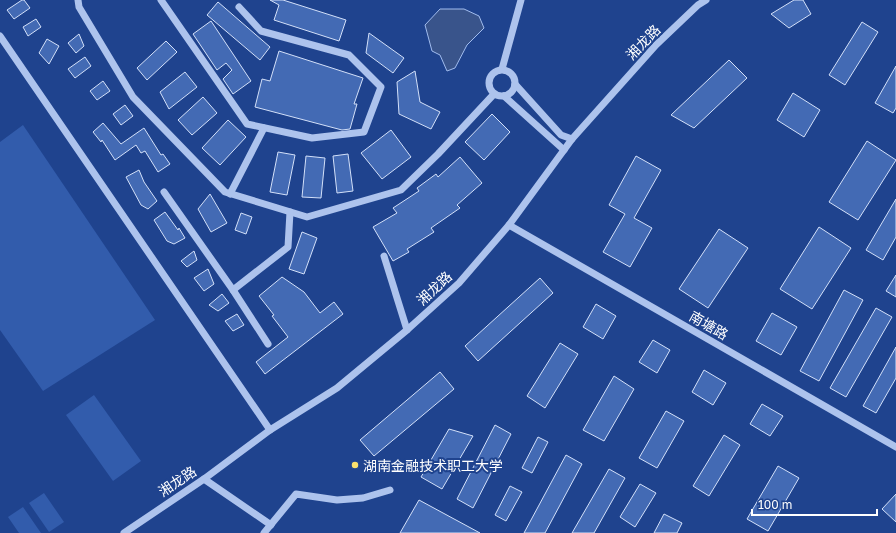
<svg xmlns="http://www.w3.org/2000/svg" width="896" height="533" font-family="'Golos Text','Noto Sans SC',sans-serif">
  <rect width="100%" height="100%" fill="#1f438e"/>
  <g fill="#325cac">
    <polygon points="23,125 155,320 43,391 0,330 0,142"/>
    <polygon points="94,395 141,461 113,481 66,415"/>
    <polygon points="44,493 64,522 49,532 29,503"/>
    <polygon points="23,507 41,533 19,533 8,517"/>
  </g>
  <polygon fill="#39548b" stroke="#a1bcee" points="440,9 464,9 479,16 484,28 467,45 455,68 447,71 440,55 432,51 425,25"/>
  <g fill="#436ab4" stroke="#d3e0f9">
    <polygon points="22,0 24,0 30,8 14,19 7,10"/>
    <polygon points="270,0 283,0 346,20 339,41 274,20 279,5"/>
    <polygon points="794,0 803,0 811,14 789,28 771,14"/>
    <polygon points="218,2 270,47 260,60 207,15"/>
    <polygon points="36,19 41,27 28,36 23,27"/>
    <polygon points="211,21 251,81 233,94 223,79 232,70 226,63 217,70 193,34"/>
    <polygon points="862,22 878,32 845,85 829,75"/>
    <polygon points="369,33 404,58 393,73 366,53"/>
    <polygon points="79,34 84,46 76,53 68,43"/>
    <polygon points="47,39 59,46 49,64 39,53"/>
    <polygon points="166,41 177,52 147,80 137,68"/>
    <polygon points="279,51 363,78 354,104 357,104 350,129 342,130 255,107 262,79 270,81"/>
    <polygon points="85,57 91,66 75,78 68,69"/>
    <polygon points="729,60 747,78 694,128 671,115"/>
    <polygon points="896,66 896,108 893,113 875,103"/>
    <polygon points="415,71 420,102 440,112 431,129 399,114 397,82"/>
    <polygon points="185,72 197,87 169,109 160,92"/>
    <polygon points="103,81 110,91 97,100 90,91"/>
    <polygon points="793,93 820,110 804,137 777,120"/>
    <polygon points="203,97 217,113 192,135 178,120"/>
    <polygon points="125,105 133,116 121,125 113,114"/>
    <polygon points="492,114 510,132 484,160 465,142"/>
    <polygon points="228,120 246,137 220,165 202,148"/>
    <polygon points="103,123 121,144 144,128 161,155 163,154 170,164 158,172 145,151 141,153 136,145 115,160 102,140 101,142 93,132"/>
    <polygon points="391,130 411,157 382,179 361,153"/>
    <polygon points="867,141 896,160 858,220 829,202"/>
    <polygon points="278,152 295,155 287,195 270,192"/>
    <polygon points="348,154 353,191 337,193 333,156"/>
    <polygon points="306,156 325,158 321,198 302,197"/>
    <polygon points="636,156 661,170 634,218 652,228 630,267 603,252 625,214 609,205"/>
    <polygon points="460,157 482,183 457,205 460,208 431,228 434,232 407,249 409,252 393,261 373,227 397,213 393,208 419,191 417,188 436,174 438,177"/>
    <polygon points="139,170 144,182 157,201 148,209 141,205 126,177"/>
    <polygon points="210,194 227,223 211,232 198,209"/>
    <polygon points="896,199 896,237 883,260 866,250"/>
    <polygon points="165,212 178,230 179,228 185,238 174,244 167,241 154,220"/>
    <polygon points="241,213 252,217 246,234 235,230"/>
    <polygon points="819,227 851,248 812,309 780,289"/>
    <polygon points="719,229 748,248 708,308 679,289"/>
    <polygon points="302,232 317,238 304,274 289,269"/>
    <polygon points="194,251 197,260 187,267 181,261"/>
    <polygon points="208,269 214,284 204,291 194,278"/>
    <polygon points="896,275 896,297 886,291"/>
    <polygon points="282,277 304,292 320,313 334,302 343,314 265,374 256,362 288,337 272,316 274,315 259,296"/>
    <polygon points="540,278 553,293 478,361 465,346"/>
    <polygon points="844,290 863,300 819,381 800,371"/>
    <polygon points="222,294 229,303 218,311 209,305"/>
    <polygon points="596,304 616,316 603,339 583,327"/>
    <polygon points="876,308 892,317 846,397 830,388"/>
    <polygon points="772,313 797,327 781,355 756,341"/>
    <polygon points="237,314 244,325 233,331 225,321"/>
    <polygon points="653,340 670,350 657,373 639,362"/>
    <polygon points="560,343 578,354 545,408 527,396"/>
    <polygon points="896,347 896,378 876,413 863,406"/>
    <polygon points="704,370 726,383 713,405 692,392"/>
    <polygon points="440,372 454,389 374,456 360,440"/>
    <polygon points="614,376 634,389 604,441 583,430"/>
    <polygon points="762,404 783,416 770,436 750,424"/>
    <polygon points="666,411 684,421 657,468 639,458"/>
    <polygon points="495,425 511,434 473,508 457,499"/>
    <polygon points="449,429 473,436 442,489 421,477"/>
    <polygon points="724,435 740,445 709,496 693,486"/>
    <polygon points="538,437 548,442 532,473 522,468"/>
    <polygon points="566,455 582,464 545,533 524,533"/>
    <polygon points="778,466 799,478 768,531 747,519"/>
    <polygon points="609,469 625,478 594,533 572,533"/>
    <polygon points="640,484 656,493 635,527 620,517"/>
    <polygon points="510,486 522,492 506,521 495,515"/>
    <polygon points="896,494 896,522 882,509"/>
    <polygon points="419,500 480,533 400,533"/>
    <polygon points="664,514 682,523 677,533 654,533"/>
  </g>
  <g fill="none" stroke-linecap="round" stroke-linejoin="round">
    <g stroke="#adc3ed" stroke-width="7">
      <polyline points="78,0 79,7 133,97 225,192 307,217 401,190 438,154 494,94"/>
      <polyline points="161,0 247,124 312,138 364,132 381,87 349,55 261,31 239,7"/>
      <polyline points="0,36 270,430"/>
      <polyline points="502,69 521,0"/>
      <circle cx="502" cy="83" r="13"/>
      <polyline points="515,84 561,135 572,139"/>
      <polyline points="504,96 564,150"/>
      <polyline points="164,192 233,290 268,344"/>
      <polyline points="230,194 264,128"/>
      <polyline points="509,225 896,447"/>
      <polyline points="384,256 407,330"/>
      <polyline points="233,290 288,247 290,212"/>
      <polyline points="204,479 271,525"/>
      <polyline points="124,533 204,479 270,430 337,388 407,330 459,283 509,225 572,139 656,45 698,5 706,0"/>
      <polyline points="264,533 296,494 337,500 363,498 390,490"/>
    </g>
  </g>
  <circle fill="#fbe16d" stroke="#1f438e" stroke-width="1.5" cx="355" cy="465" r="4"/>
  <g text-anchor="middle" dominant-baseline="central" stroke-width="4" stroke-linejoin="round" paint-order="stroke">
    <g font-size="14" fill="#fff" stroke="#1f438e">
      <text transform="translate(643 42) rotate(-46)">湘龙路</text>
      <text transform="translate(434 288) rotate(-43)">湘龙路</text>
      <text transform="translate(709 325) rotate(30)">南塘路</text>
      <text transform="translate(177 481) rotate(-34)">湘龙路</text>
    </g>
    <g font-size="14" fill="#fff" stroke="#1f438e" text-anchor="start">
      <text x="363" y="465">湖南金融技术职工大学</text>
    </g>
  </g>
  <path d="M752 509v6h125v-6" fill="none" stroke="#ffffff" stroke-width="2"/>
  <text x="758" y="509" font-size="12" fill="#ffffff" stroke="#1f438e" stroke-width="3" paint-order="stroke">100 m</text>
</svg>
